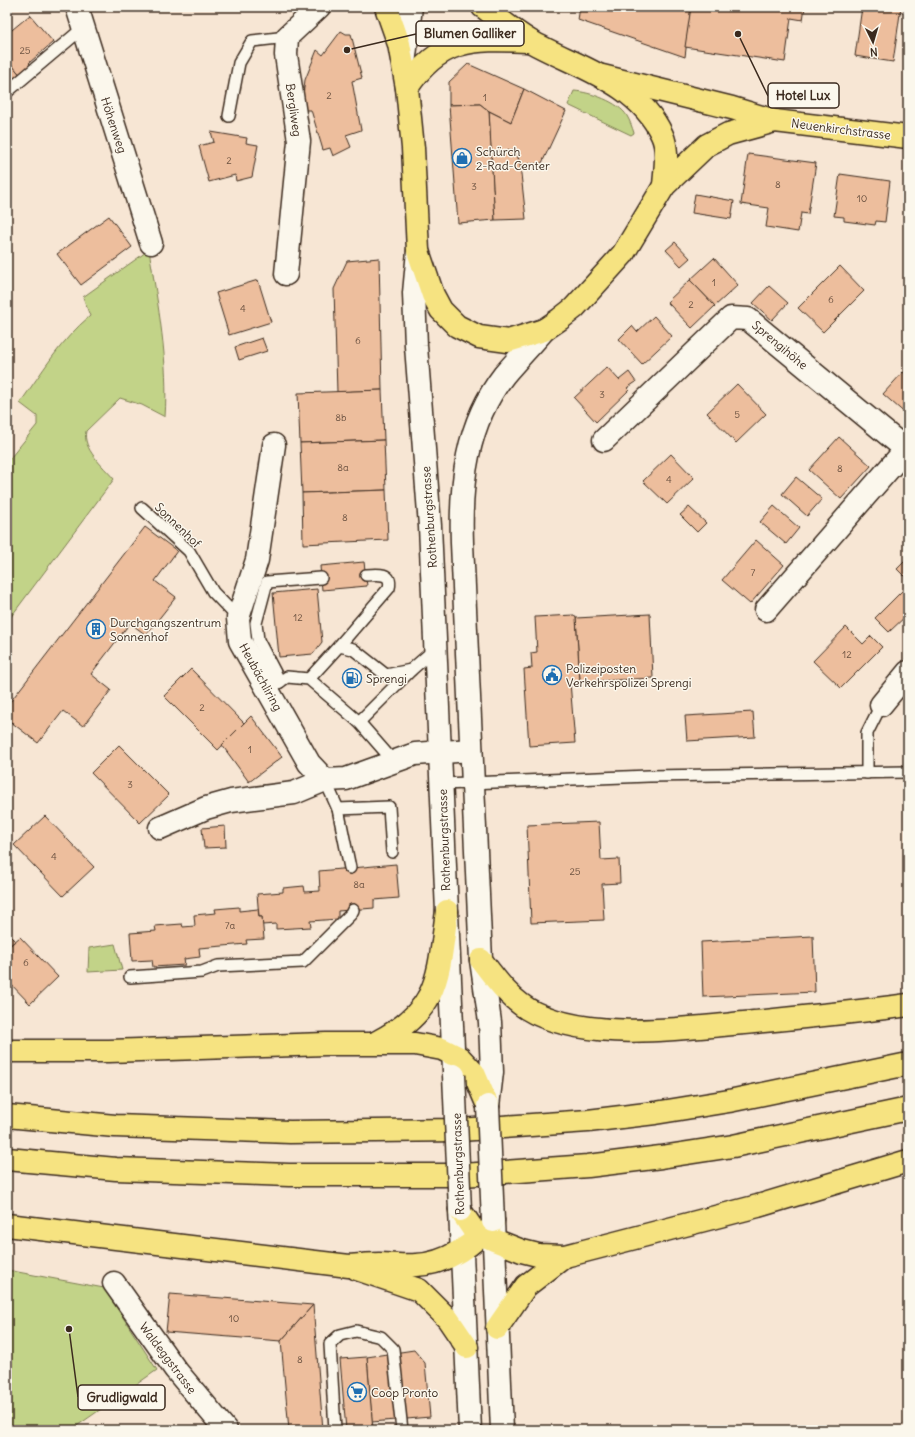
<svg xmlns="http://www.w3.org/2000/svg" width="915" height="1437" font-family="Delius,sans-serif">
  <rect width="100%" height="100%" fill="#f7e6d4"/>
  <filter id="ink" filterUnits="userSpaceOnUse"><feTurbulence type="fractalNoise" baseFrequency=".025" numOctaves="2"/><feDisplacementMap in="SourceGraphic" scale="8" xChannelSelector="R" yChannelSelector="G"/><feConvolveMatrix kernelMatrix="1 2 1 2 8 2 1 2 1" color-interpolation-filters="sRGB"/></filter>
  <g filter="url(#ink)">
    <g fill="#c2d388" stroke="#7e7e53">
      <path d="M574,91C590,92 619,102 627,116C630,121 632,127 634,133L631,135L568,105Z"/>
      <path d="M149,250C158,305 169,362 165,417L142,405L120,398L86,431C82,449 103,466 114,479L7,622V462L37,425V416L20,403C42,372 61,340 90,316L83,297Z"/>
      <polygon points="115,944 122,970 88,972 89,948"/>
      <polygon points="7,1270 104,1288 157,1370 71,1430 7,1430"/>
    </g>
    <g fill="#edbe9d" stroke="#3b2a1e">
      <polygon points="580,7 691,7 685,57 578,20"/>
      <polygon points="691,7 805,7 803,20 791,18 785,62 685,47"/>
      <polygon points="862,7 901,7 893,62 855,56"/>
      <polygon points="30,15 53,42 29,63 32,66 21,76 7,59 7,34"/>
      <polygon points="341,31 346,34 351,34 362,78 352,81 361,130 346,135 351,147 333,156 330,148 323,150 311,110 301,110 305,80 317,50 323,55"/>
      <polygon points="7,59 21,76 14,82 11,78 7,81"/>
      <polygon points="468,64 524,89 511,122 489,111 480,104 449,105 449,82"/>
      <polygon points="524,89 566,111 542,163 520,165 516,150 491,152 489,111 511,122"/>
      <polygon points="480,104 489,111 495,220 458,223 449,105"/>
      <polygon points="211,132 247,138 246,143 258,145 252,177 236,181 235,175 209,182 199,146 214,142"/>
      <polygon points="516,150 520,165 526,219 495,220 491,152"/>
      <polygon points="748,154 816,163 808,214 801,213 798,232 766,227 769,208 741,204"/>
      <polygon points="840,174 890,181 885,222 876,221 875,225 844,221 844,217 834,216"/>
      <polygon points="695,194 734,201 731,219 692,213"/>
      <polygon points="109,216 132,247 81,285 57,254"/>
      <polygon points="675,242 690,258 681,266 666,250"/>
      <polygon points="379,258 382,390 337,392 334,289 347,261"/>
      <polygon points="714,258 738,285 715,306 690,280"/>
      <polygon points="840,266 864,291 823,332 798,308"/>
      <polygon points="258,280 271,322 229,335 216,293"/>
      <polygon points="690,280 715,306 692,328 667,302"/>
      <polygon points="769,286 788,303 772,320 753,303"/>
      <polygon points="654,316 672,336 642,364 619,339 632,326 637,332"/>
      <polygon points="262,338 267,351 239,360 235,347"/>
      <polygon points="607,367 619,380 629,372 636,382 627,388 629,390 596,422 574,398"/>
      <polygon points="903,372 908,376 908,416 883,394"/>
      <polygon points="737,384 766,414 736,443 707,413"/>
      <polygon points="382,390 384,440 300,443 298,393"/>
      <polygon points="839,437 871,466 841,499 809,470"/>
      <polygon points="384,440 386,490 302,493 300,443"/>
      <polygon points="671,454 694,478 667,504 643,481"/>
      <polygon points="796,477 822,499 807,516 782,494"/>
      <polygon points="386,490 388,540 303,544 302,493"/>
      <polygon points="774,506 799,528 786,544 760,522"/>
      <polygon points="689,507 706,523 697,532 680,515"/>
      <polygon points="145,527 177,551 155,581 176,597 146,635 130,623 91,674 111,690 83,726 63,711 38,743 7,719 7,706"/>
      <polygon points="756,540 784,565 750,604 722,580"/>
      <polygon points="908,558 908,580 897,569"/>
      <polygon points="364,562 367,586 322,590 320,566"/>
      <polygon points="317,589 322,642 313,654 279,657 273,593"/>
      <polygon points="904,589 908,593 908,614 889,632 875,618"/>
      <polygon points="650,614 653,678 580,682 576,618"/>
      <polygon points="574,615 576,618 580,682 570,682 575,743 529,746 524,669 532,668 531,653 537,652 535,617"/>
      <polygon points="846,627 863,644 871,636 882,647 841,688 813,661"/>
      <polygon points="191,669 244,723 218,750 164,696"/>
      <polygon points="753,712 755,737 687,741 685,716"/>
      <polygon points="251,716 282,757 249,782 222,745"/>
      <polygon points="119,745 169,795 140,823 91,773"/>
      <polygon points="45,816 94,867 63,896 14,845"/>
      <polygon points="599,822 601,860 619,859 620,883 602,884 604,920 531,923 527,825"/>
      <polygon points="225,826 226,847 204,848 202,828"/>
      <polygon points="396,864 399,898 374,900 374,908 338,911 338,919 310,921 311,927 276,929 276,924 262,925 262,917 259,917 257,894 283,892 283,888 304,886 305,892 320,891 319,871"/>
      <polygon points="239,907 239,911 258,909 259,917 262,917 264,939 246,940 247,944 199,948 200,957 184,959 185,965 153,967 152,960 132,961 130,933 156,931 155,926 182,924 183,927 195,926 194,915 216,913 215,909"/>
      <polygon points="7,933 15,941 7,948"/>
      <polygon points="813,936 815,992 703,997 701,942"/>
      <polygon points="20,937 58,977 30,1004 7,980 7,948"/>
      <polygon points="170,1294 313,1305 281,1341 166,1332"/>
      <polygon points="313,1305 323,1430 289,1430 281,1341"/>
      <polygon points="414,1350 425,1363 430,1417 372,1422 367,1357"/>
      <polygon points="367,1357 373,1430 346,1430 340,1359"/>
    </g>
    <g fill="none" stroke-linecap="round" stroke-linejoin="round">
      <g stroke="#3b2a1e" stroke-width="14">
        <g id="service">
          <polyline points="7,92 83,28"/>
          <polyline points="229,116 239,63 252,41 287,37"/>
          <polyline points="142,508 189,551 213,592 238,618"/>
          <path d="M339,646L389,588C393,572 377,574 366,575"/>
          <polyline points="309,679 339,646 353,649 386,675 411,670"/>
          <polyline points="280,682 258,640 256,623 267,582 321,578"/>
          <polyline points="268,690 287,677 309,679 359,722 394,762"/>
          <polyline points="359,722 411,670 435,649"/>
          <polyline points="867,773 867,733 881,705"/>
          <polyline points="325,780 338,809 350,868"/>
          <polyline points="442,784 649,776 908,772"/>
          <polyline points="338,809 389,807 392,852"/>
          <polyline points="130,977 202,972 218,966 303,962 351,914 353,910"/>
          <polyline points="335,1430 330,1344 340,1335 356,1331 381,1337 393,1349 402,1430"/>
        </g>
      </g>
      <g stroke="#3b2a1e" stroke-width="25">
        <g id="minor">
          <polyline points="77,7 151,243"/>
          <polyline points="286,274 299,141 286,55 287,37 319,7"/>
          <polyline points="604,440 731,318 748,319 908,451"/>
          <polyline points="274,445 257,560 238,618 240,641 309,763 325,780"/>
          <polyline points="766,610 908,447"/>
          <polyline points="881,705 908,672"/>
          <polyline points="160,828 206,808 231,801 294,793 325,780 346,779 415,754 471,750"/>
          <polyline points="114,1283 175,1369 226,1430"/>
        </g>
      </g>
      <g stroke="#3b2a1e" stroke-width="25">
        <polyline id="tertiary" points="404,64 411,7"/>
      </g>
      <g stroke="#3b2a1e" stroke-width="25">
        <g id="secondary">
          <polyline points="418,251 414,293 416,346 430,526 454,1071"/>
          <path d="M488,1106L492,1072L490,1022L481,960L462,543C460,484 466,424 504,375C517,360 531,345 544,330"/>
          <polyline points="460,1210 470,1430"/>
          <polyline points="493,1221 502,1430"/>
        </g>
      </g>
      <g stroke="#3b2a1e" stroke-width="25">
        <g id="primary">
          <polyline points="386,7 399,44 407,88 413,148 418,251 433,295 441,310 457,326 479,337 508,341 544,330 560,319 574,308 623,254 664,186 707,145 728,134 775,121"/>
          <path d="M483,7C498,18 513,31 530,41C576,67 638,82 662,135C669,150 665,170 664,186"/>
          <polyline points="602,76 732,108 775,121 908,137"/>
          <path d="M407,88C440,37 474,39 529,41"/>
        </g>
      </g>
      <g stroke="#3b2a1e" stroke-width="25">
        <g id="motorway">
          <path d="M481,960C496,980 512,1002 535,1013C596,1042 688,1028 754,1022C805,1017 857,1012 908,1005"/>
          <path d="M377,1042C441,1009 438,976 447,911"/>
          <polyline points="7,1051 109,1051 326,1044 415,1044 442,1049 460,1058 474,1073 488,1106"/>
          <polyline points="7,1116 115,1126 290,1132 460,1130 588,1121 655,1113 729,1101 908,1064"/>
          <polyline points="7,1159 116,1169 289,1175 463,1175 588,1166 661,1157 733,1146 908,1109"/>
          <polyline points="460,1210 474,1231 494,1240 522,1251 538,1255 565,1256"/>
          <path d="M7,1225L349,1266C359,1265 369,1264 379,1264C391,1264 404,1266 416,1265C446,1264 476,1244 493,1221"/>
          <polyline points="357,1269 419,1290 448,1319 467,1347"/>
          <polyline points="497,1328 526,1286 565,1256 758,1206 908,1161"/>
        </g>
      </g>
      <use href="#service" stroke="#fbf7ec" stroke-width="11"/>
      <use href="#minor" stroke="#fbf7ec" stroke-width="22"/>
      <use href="#tertiary" stroke="#fbf7ec" stroke-width="22"/>
      <use href="#secondary" stroke="#fbf7ec" stroke-width="22"/>
      <use href="#primary" stroke="#f6e381" stroke-width="22"/>
      <use href="#motorway" stroke="#f6e381" stroke-width="22"/>
      <g stroke="#3b2a1e" stroke-width="25" stroke-linecap="butt">
        <g id="secondary-bridge">
          <polyline points="454,1075 460,1210"/>
          <polyline points="488,1106 493,1221"/>
        </g>
      </g>
      <use href="#secondary-bridge" stroke="#fbf7ec" stroke-width="22"/>
    </g>
  </g>
  <defs>
    <g id="shop-ring" transform="scale(1)"><circle r="9.5" fill="#fbf7ec" stroke="#1f6fb2" stroke-width="1.5"/><path d="M-5-2.5h2.3a2.7 3.5 0 0 1 5.4 0H5L5.5 6h-11ZM-1.5-2.5h3a1.5 2.3 0 0 0-3 0Z" fill="#1f6fb2"/></g>
    <g id="building-ring" transform="scale(1)"><circle r="9.5" fill="#fbf7ec" stroke="#1f6fb2" stroke-width="1.5"/><path d="M-4-6H4V6H1V3H-1V6H-4ZM-2.5-4.3h1.7v1.8h-1.7ZM.8-4.3h1.7v1.8H.8ZM-2.5-1h1.7V.8h-1.7ZM.8-1h1.7V.8H.8Z" fill="#1f6fb2"/></g>
    <g id="civic-ring" transform="scale(1)"><circle r="9.5" fill="#fbf7ec" stroke="#1f6fb2" stroke-width="1.5"/><path d="M-.6-6.5H3V-4.5H.6V-3L4-1V1h2V6H-6V1h2V-1L-.6-3ZM-1.2 2.5V6h2.4V2.5Z" fill="#1f6fb2"/></g>
    <g id="fuel-ring" transform="scale(1)"><circle r="9.5" fill="#fbf7ec" stroke="#1f6fb2" stroke-width="1.5"/><path d="M-5.5-6h7V0h2V4h1.3V-2.5L3-4.5l.8-.8L6-3V5H2.5V1h-1V6h-7ZM-4.2-4.7v3.2H.2V-4.7Z" fill="#1f6fb2"/></g>
    <g id="supermarket-ring" transform="scale(1)"><circle r="9.5" fill="#fbf7ec" stroke="#1f6fb2" stroke-width="1.5"/><path d="M-6-5.5h2.5l.6 2H6L4.5 2H-2.5L-4.4-4H-6ZM-1.5 3.2a1.3 1.3 0 1 0 .1 0ZM3 3.2a1.3 1.3 0 1 0 .1 0Z" fill="#1f6fb2"/></g>
  </defs>
  <g fill-rule="evenodd">
    <use href="#shop-ring" x="462" y="158"/>
    <use href="#building-ring" x="96" y="629"/>
    <use href="#civic-ring" x="552" y="675"/>
    <use href="#fuel-ring" x="352" y="678"/>
    <use href="#supermarket-ring" x="357" y="1392"/>
  </g>
  <g text-anchor="middle" dominant-baseline="central" stroke-width="3" stroke-linejoin="round" paint-order="stroke">
    <g font-size="10" fill="#684f3e">
      <text x="25" y="50">25</text>
      <text x="329" y="95">2</text>
      <text x="485" y="97">1</text>
      <text x="229" y="160">2</text>
      <text x="778" y="184">8</text>
      <text x="474" y="186">3</text>
      <text x="862" y="198">10</text>
      <text x="714" y="282">1</text>
      <text x="831" y="299">6</text>
      <text x="691" y="304">2</text>
      <text x="243" y="308">4</text>
      <text x="358" y="340">6</text>
      <text x="602" y="394">3</text>
      <text x="737" y="414">5</text>
      <text x="341" y="417">8b</text>
      <text x="343" y="467">8a</text>
      <text x="840" y="468">8</text>
      <text x="669" y="479">4</text>
      <text x="345" y="517">8</text>
      <text x="753" y="572">7</text>
      <text x="298" y="617">12</text>
      <text x="847" y="654">12</text>
      <text x="202" y="707">2</text>
      <text x="250" y="749">1</text>
      <text x="130" y="784">3</text>
      <text x="54" y="856">4</text>
      <text x="575" y="871">25</text>
      <text x="359" y="884">8a</text>
      <text x="230" y="925">7a</text>
      <text x="26" y="962">6</text>
      <text x="234" y="1318">10</text>
      <text x="300" y="1359">8</text>
    </g>
    <g font-size="12" fill="#3b2a1e" stroke="#fbf7ec">
      <text transform="translate(294 110) rotate(82)">Bergliweg</text>
      <text transform="translate(114 125) rotate(72)">Höhenweg</text>
      <text transform="translate(841 129) rotate(7)">Neuenkirchstrasse</text>
      <text transform="translate(780 345) rotate(40)">Sprengihöhe</text>
      <text transform="translate(429 517) rotate(-94)">Rothenburgstrasse</text>
      <text transform="translate(178 525) rotate(44)">Sonnenhof</text>
      <text transform="translate(261 677) rotate(61)">Heubächliring</text>
      <text transform="translate(444 840) rotate(-92)">Rothenburgstrasse</text>
      <text transform="translate(458 1164) rotate(-92)">Rothenburgstrasse</text>
      <text transform="translate(168 1358) rotate(53)">Waldeggstrasse</text>
    </g>
    <g font-size="12" fill="#3b2a1e" stroke="#fbf7ec" text-anchor="start">
      <text x="476" y="151">Schürch<tspan x="476" dy="14">2-Rad-Center</tspan></text>
      <text x="110" y="622">Durchgangszentrum<tspan x="110" dy="14">Sonnenhof</tspan></text>
      <text x="566" y="668">Polizeiposten<tspan x="566" dy="14">Verkehrspolizei Sprengi</tspan></text>
      <text x="366" y="678">Sprengi</text>
      <text x="371" y="1392">Coop Pronto</text>
    </g>
  </g>
  <path fill="none" stroke="#3b2a1e" stroke-width="1.5" d="M347 50L416 34M738 34L768 96M69 1329L78 1397"/>
  <g fill="#3b2a1e" stroke="#fbf7ec" stroke-width="1.5">
    <circle cx="347" cy="50" r="4"/>
    <circle cx="738" cy="34" r="4"/>
    <circle cx="69" cy="1329" r="4"/>
  </g>
  <g fill="#fbf7ec" stroke="#3b2a1e" stroke-width="1.5">
    <rect x="416" y="21" width="108" height="25" rx="4"/>
    <rect x="768" y="83" width="71" height="25" rx="4"/>
    <rect x="78" y="1385" width="87" height="25" rx="4"/>
  </g>
  <g font-size="13" text-anchor="middle" font-weight="bold" fill="#3b2a1e">
    <text x="470" y="38">Blumen Galliker</text>
    <text x="803" y="100">Hotel Lux</text>
    <text x="122" y="1402">Grudligwald</text>
  </g>
  <rect width="915" height="1437" fill="none" stroke="#fbf7ec" stroke-width="24"/>
  <rect x="12" y="12" width="891" height="1413" fill="none" stroke="#3b2a1e" stroke-width="1.5" filter="url(#ink)"/>
  <g transform="translate(873 42) rotate(175)" stroke="#fbf7ec" stroke-width="3" paint-order="stroke">
  <path d="M0-3L7 15L0 10L-7 15Z" fill="#3b2a1e"/>
  <text y="-6" font-size="11" font-weight="bold" text-anchor="middle" fill="#3b2a1e">N</text>
  </g>
</svg>
